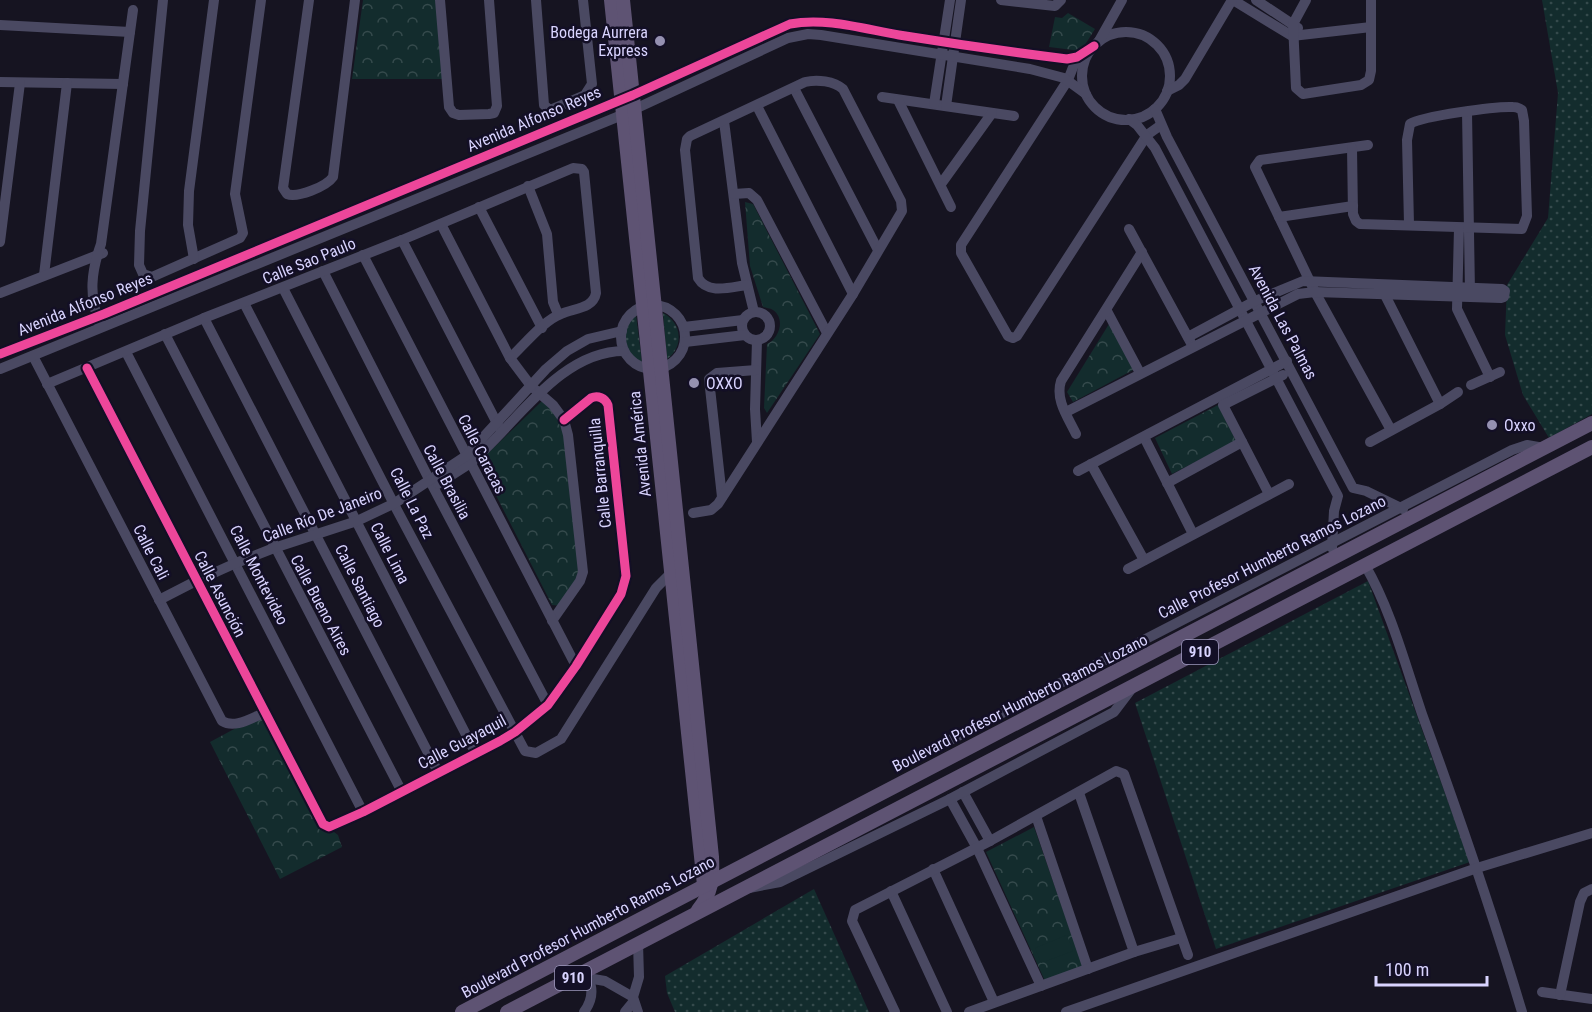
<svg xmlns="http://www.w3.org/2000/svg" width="1592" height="1012" font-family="'Roboto Condensed',sans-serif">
  <defs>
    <pattern id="grass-dots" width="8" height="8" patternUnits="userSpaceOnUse" patternTransform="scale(1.5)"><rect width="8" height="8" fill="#132c2d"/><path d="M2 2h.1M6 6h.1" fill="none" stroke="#354a4c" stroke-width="1.8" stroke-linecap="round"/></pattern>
    <pattern id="park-crowns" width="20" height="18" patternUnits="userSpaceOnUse" patternTransform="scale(1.5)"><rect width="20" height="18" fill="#132c2d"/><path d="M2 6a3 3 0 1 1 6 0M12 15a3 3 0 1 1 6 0" fill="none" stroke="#354a4c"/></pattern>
  </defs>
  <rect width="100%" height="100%" fill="#161421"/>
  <g fill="url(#grass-dots)">
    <polygon points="1542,0 1592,0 1592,414 1549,438 1523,395 1505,335 1507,285 1548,218 1558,93"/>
    <path d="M663,313C681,322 685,346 667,359Z"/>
    <path d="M636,315L642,362C620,352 618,331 636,315Z"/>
    <polygon points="1368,581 1470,862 1216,949 1135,703"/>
    <polygon points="814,889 869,1012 675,1012 667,993 665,976"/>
  </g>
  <g fill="url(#park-crowns)">
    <polygon points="363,0 437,0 443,79 352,79"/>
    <polygon points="1068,13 1095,29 1081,51 1049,47 1055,17 1062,18"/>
    <path d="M745,202L753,204L820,334L767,413L764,408L767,344C779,339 786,319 773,310C770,308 766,308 763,307L750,266Z"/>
    <polygon points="1109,324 1135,369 1073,402 1067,392"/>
    <polygon points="544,399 559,416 565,433 581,573 561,606 552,605 479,462"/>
    <polygon points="1218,405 1236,441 1172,474 1155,438"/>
    <polygon points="264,713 323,824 338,835 342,847 280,879 210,742"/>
    <polygon points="1034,827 1083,967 1045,981 986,852"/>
  </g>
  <polygon fill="#132c2d" points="1067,935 1073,951 1041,963 1035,948"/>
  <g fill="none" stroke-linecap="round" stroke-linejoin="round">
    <g stroke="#4a4962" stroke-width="10">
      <polyline points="163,0 140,231 139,265 143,274 152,277 240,238 243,233 235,194 261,0"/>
      <path d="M309,0L283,188L287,194C297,198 326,187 333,177L355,0"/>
      <polyline points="440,0 449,107 453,113 459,115 489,114 494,113 497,106 489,0"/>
      <polyline points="536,0 544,105 550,110 585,95 592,84 583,0"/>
      <polyline points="1001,0 1055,6 1061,0"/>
      <polyline points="1233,0 1292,36 1371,27"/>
      <polyline points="1256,0 1298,28"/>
      <polyline points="1306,0 1293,24 1296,88 1303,94 1361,85 1369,80 1371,71 1371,0"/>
      <polyline points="0,25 130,32"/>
      <circle cx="1126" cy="76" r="44"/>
      <polyline points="1099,41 1122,0"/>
      <polyline points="1077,57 1068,80 961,245 961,253 1008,336 1013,338 1017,336 1147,135 1161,125"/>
      <polyline points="0,82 123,84"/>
      <polyline points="794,88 878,250"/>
      <polyline points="1167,91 1179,85 1185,79 1232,0"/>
      <polyline points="882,97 1014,116"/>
      <polyline points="898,100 951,207"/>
      <polyline points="934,104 950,0"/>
      <polyline points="757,106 853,294"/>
      <polyline points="946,106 961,0"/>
      <polyline points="1155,109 1167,137 1353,488 1366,491 1403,509"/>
      <polyline points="1467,112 1470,292"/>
      <polyline points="1129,119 1137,125 1155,148 1338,496 1334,511 1332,548"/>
      <polyline points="724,121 742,263 754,312"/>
      <polyline points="1368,145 1260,160 1255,167 1315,292 1391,430"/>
      <path d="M1352,148L1353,214L1356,221L1360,224L1522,229L1527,216L1524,121L1522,110C1518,108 1518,107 1513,107C1497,106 1422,116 1410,124L1407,140L1409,224"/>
      <polyline points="941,184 992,113"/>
      <polyline points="528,186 547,234 553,302 558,314"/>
      <polyline points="734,194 749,193 757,200 827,333"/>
      <polyline points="479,207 542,328"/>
      <polyline points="1279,217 1353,206"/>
      <polyline points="441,224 510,358 531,386 553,405 564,420 568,435 583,572 580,581 552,621"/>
      <polyline points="1459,228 1457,309 1490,377"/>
      <polyline points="1129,229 1191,343"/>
      <polyline points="402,240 500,429"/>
      <polyline points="0,242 20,83"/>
      <polyline points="363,255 576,666"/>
      <polyline points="194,259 188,225 189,191 214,0"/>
      <polyline points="323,271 430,481 548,705"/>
      <polyline points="44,275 67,83"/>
      <polyline points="283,288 397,510 525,751 536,753 561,739 656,588 670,574"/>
      <polyline points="0,293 103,253"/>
      <polyline points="1385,295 1440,404"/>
      <polyline points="244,303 476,754"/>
      <circle cx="653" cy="337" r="32"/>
      <polyline points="1107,311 1140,373"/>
      <circle cx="756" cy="326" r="14"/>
      <polyline points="204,318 438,772"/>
      <path d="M99,323C89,295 91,272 101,244L133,10"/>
      <polyline points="684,327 743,320"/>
      <polyline points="165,334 402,792"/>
      <polyline points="685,342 745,335"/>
      <polyline points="126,352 363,812"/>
      <path d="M0,354L104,314L633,95L790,24C825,17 864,29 899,35C955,44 1011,52 1067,59L1077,57L1094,46"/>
      <path d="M33,356L222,721C235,729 251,718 264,713"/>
      <path d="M87,368L323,824L329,827L363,812L500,741L515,732L548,705L576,666L621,594L626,576L608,405C605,398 598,395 591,398L564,420"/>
      <polyline points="0,369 622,115 788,38 808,34 821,35 1030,69 1064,78 1086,94"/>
      <path d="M47,384L204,318L402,240L573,168L582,169L584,172L596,293C593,309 574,308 561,314C544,320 524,345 510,358"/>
      <polyline points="1471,385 1500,372"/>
      <polyline points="1066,412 1298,294 1315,292 1501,298 1504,297 1505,291 1502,289 1303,281 1255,301 1188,337"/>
      <path d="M1076,434C1068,417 1055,400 1061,381L1142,252"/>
      <polyline points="1144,437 1193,534"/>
      <polyline points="757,442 755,409 757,340"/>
      <polyline points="1370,442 1440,404 1458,392"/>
      <polyline points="1091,464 1144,560"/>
      <polyline points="1078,471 1287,361"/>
      <polyline points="1167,483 1242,442"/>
      <path d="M438,484C448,477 459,471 469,464C515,426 559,351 624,351"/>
      <polyline points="1269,494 1223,405 1283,375"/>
      <polyline points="722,497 709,379 717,373 756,370"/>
      <path d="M693,513L711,510L718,504L853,294L902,211L901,201L843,89C834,81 817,79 805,82L690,136L687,139L685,150L698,278C708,295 731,287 747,285"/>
      <path d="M1365,565C1391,610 1405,664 1422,714C1458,813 1492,911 1522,1012"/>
      <polyline points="1128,569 1289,484"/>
      <polyline points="159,600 196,581 236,563 274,548 357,521 395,503 466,456 546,369 567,351 588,339 622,331"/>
      <polyline points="952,739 1512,450 1527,445 1544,448"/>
      <polyline points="963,792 990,841"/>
      <polyline points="1079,793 1134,952"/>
      <polyline points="950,799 977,848 1041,986"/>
      <polyline points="1036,816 1088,969"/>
      <polyline points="933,869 994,1002"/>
      <polyline points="749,888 780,882 950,799 1114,712 1133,687"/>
      <polyline points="891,891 947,1012"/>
      <polyline points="576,976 605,981 633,997"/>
      <polyline points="1542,992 1592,999"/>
      <polyline points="1560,995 1580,902 1584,893 1592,889"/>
      <path d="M584,1012C592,1001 594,990 588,978"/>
      <polyline points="625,1012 634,1001"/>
      <polyline points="638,1012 633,997 639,977 638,943"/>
      <polyline points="895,1012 852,921 855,910 990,841 1116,771 1124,774 1188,955"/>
      <polyline points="969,1012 1134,952 1181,938"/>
      <polyline points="1066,1012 1477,868 1592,833"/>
    </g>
    <g stroke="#5e5373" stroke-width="14">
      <polyline points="611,0 704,885"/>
      <path d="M623,0L712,857C713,879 712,893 698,910"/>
      <polyline points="462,1012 1592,423"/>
      <polyline points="507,1012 1592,447"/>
    </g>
    <g stroke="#130f26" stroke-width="13">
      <g id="cycleway">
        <path d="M0,354L104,314L633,95L790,24C825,17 864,29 899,35C955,44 1011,52 1067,59L1077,57L1094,46"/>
        <path d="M87,368L323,824L329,827L363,812L500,741L515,732L548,705L576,666L621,594L626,576L608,405C605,398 598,395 591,398L564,420"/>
      </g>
    </g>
    <use href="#cycleway" stroke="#ed469a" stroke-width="9"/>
  </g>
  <g fill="#9591b1" stroke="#130f26" stroke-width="2">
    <circle cx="660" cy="41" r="6"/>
    <circle cx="694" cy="383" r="6"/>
    <circle cx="1492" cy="425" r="6"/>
  </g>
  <g text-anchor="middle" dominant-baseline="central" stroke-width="5" stroke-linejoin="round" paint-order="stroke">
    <g fill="#130f26" stroke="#9e99be" stroke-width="1.5">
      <rect x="1182" y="640" width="36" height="24" rx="4.5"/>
      <rect x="555" y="966" width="36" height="24" rx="4.5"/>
    </g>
    <g font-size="15" font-weight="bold" fill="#d9d4ff">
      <text x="1200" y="652">910</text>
      <text x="573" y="978">910</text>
    </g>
    <g font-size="16" fill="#d9d4ff" stroke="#130f26" text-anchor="start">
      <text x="648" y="32" text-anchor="end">Bodega Aurrera<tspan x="648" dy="18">Express</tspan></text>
      <text x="706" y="383">OXXO</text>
      <text x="1504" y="425">Oxxo</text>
    </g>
    <g font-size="16" fill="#d9d4ff" stroke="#130f26">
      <text transform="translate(534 119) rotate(-23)">Avenida Alfonso Reyes</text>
      <text transform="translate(309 261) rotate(-22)">Calle Sao Paulo</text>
      <text transform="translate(85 304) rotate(-22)">Avenida Alfonso Reyes</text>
      <text transform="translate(1283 322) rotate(62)">Avenida Las Palmas</text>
      <text transform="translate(640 444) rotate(-96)">Avenida América</text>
      <text transform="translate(482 454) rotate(63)">Calle Caracas</text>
      <text transform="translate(600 473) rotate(-96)">Calle Barranquilla</text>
      <text transform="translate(447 482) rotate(62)">Calle Brasilia</text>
      <text transform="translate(412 503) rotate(63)">Calle La Paz</text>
      <text transform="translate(322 515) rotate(-21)">Calle Río De Janeiro</text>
      <text transform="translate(151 552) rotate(63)">Calle Cali</text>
      <text transform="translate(390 553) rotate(63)">Calle Lima</text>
      <text transform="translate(1272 557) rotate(-27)">Calle Profesor Humberto Ramos Lozano</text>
      <text transform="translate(259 575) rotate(63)">Calle Montevideo</text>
      <text transform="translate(360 586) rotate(63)">Calle Santiago</text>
      <text transform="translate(220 594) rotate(63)">Calle Asunción</text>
      <text transform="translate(321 605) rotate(62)">Calle Bueno Aires</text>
      <text transform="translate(1020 703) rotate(-27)">Boulevard Profesor Humberto Ramos Lozano</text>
      <text transform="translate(462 742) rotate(-28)">Calle Guayaquil</text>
      <text transform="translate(588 927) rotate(-28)">Boulevard Profesor Humberto Ramos Lozano</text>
    </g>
  </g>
  <path d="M1376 976v9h111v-9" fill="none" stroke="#d9d4ff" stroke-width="3"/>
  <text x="1385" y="976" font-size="18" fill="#d9d4ff" stroke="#130f26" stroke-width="4.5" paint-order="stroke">100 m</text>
</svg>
